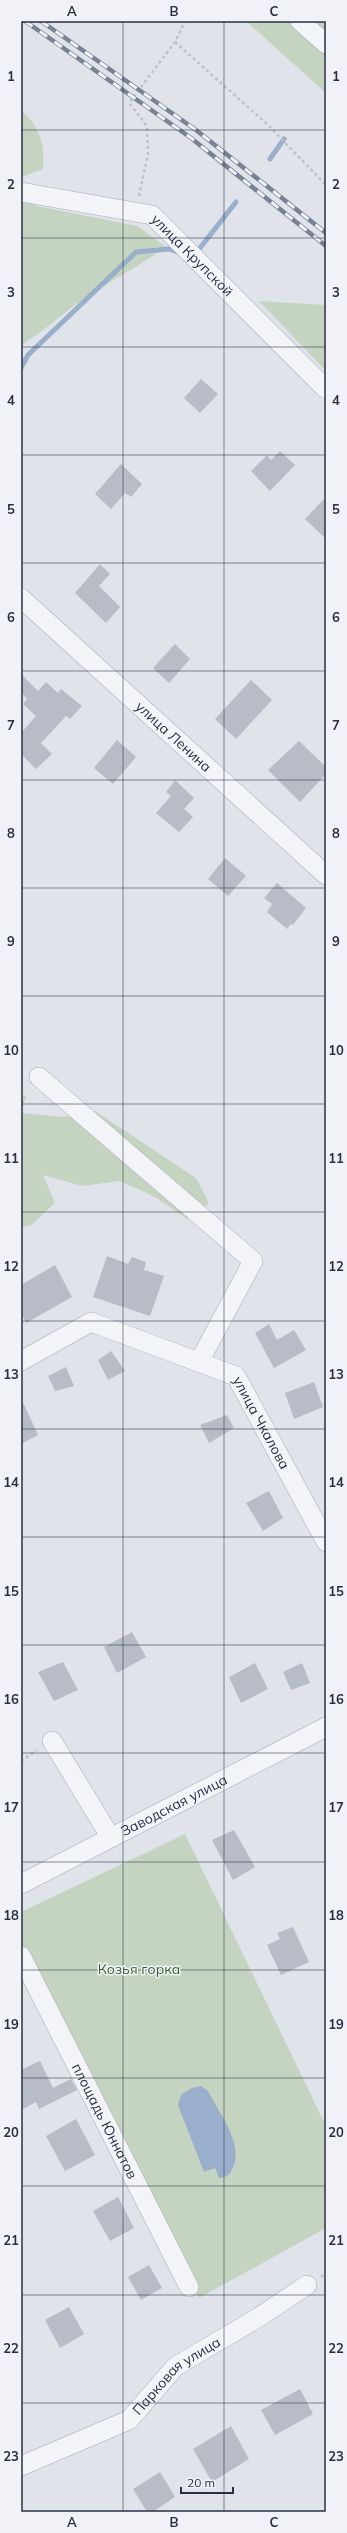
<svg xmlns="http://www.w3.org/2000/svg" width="347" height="2533" font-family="Mulish,sans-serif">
  <rect width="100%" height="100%" fill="#e0e3ea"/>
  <g fill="#c5d4c1">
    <polygon points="246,21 326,21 326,93"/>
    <path d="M21,110C40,127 45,144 43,169L21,177Z"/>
    <path d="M21,198L37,206L138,226L166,247C138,267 106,283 78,303C58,317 42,333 21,345Z"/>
    <polygon points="259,301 326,305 326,371"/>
    <polygon points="21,1095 26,1096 21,1113 63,1117 95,1111 196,1178 209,1203 187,1219 155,1197 120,1181 82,1186 43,1175 55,1203 30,1226 21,1226"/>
    <polygon points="185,1834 326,2126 326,2228 199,2298 21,1958 21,1912"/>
  </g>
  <path fill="#99afcc" d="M201,2086L208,2091C219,2113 244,2144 233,2168C230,2174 226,2178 219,2178L215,2168L204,2172L178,2105L181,2095L192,2088Z"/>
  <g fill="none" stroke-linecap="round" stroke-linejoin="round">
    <g stroke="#99afcc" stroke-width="5">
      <polyline points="270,159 284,139"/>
      <polyline points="200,248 236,202"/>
      <polyline points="21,368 28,355 136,252 169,249 180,253"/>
    </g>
  </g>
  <g fill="#b7bcc7">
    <polygon points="201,379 218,394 200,413 184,398"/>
    <polygon points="280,451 295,465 270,491 251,471 267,455 271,460"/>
    <polygon points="121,464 142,484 131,497 125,493 111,509 95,494"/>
    <polygon points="326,497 326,539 305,519"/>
    <polygon points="100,564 110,574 99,586 120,607 106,623 75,593"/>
    <polygon points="175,644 190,659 169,683 153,668"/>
    <polygon points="21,674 38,691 46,682 58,693 61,689 82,706 70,719 66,716 41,743 52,754 36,769 21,754 21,733 36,716 23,704 27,699 21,692"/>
    <polygon points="251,680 272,700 236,739 215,719"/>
    <polygon points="117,740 136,757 113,784 94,768"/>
    <polygon points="299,741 326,767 326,774 300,802 268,770"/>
    <polygon points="175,780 194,798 184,809 193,817 179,832 156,813 171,796 166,792"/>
    <polygon points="225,858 246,876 228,896 208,879"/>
    <polygon points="277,883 306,908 293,925 291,924 287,929 267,912 272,904 264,898"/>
    <polygon points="107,1256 128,1264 132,1257 146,1262 144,1270 164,1276 150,1316 93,1297"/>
    <polygon points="55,1265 72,1297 26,1323 21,1313 21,1285"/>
    <polygon points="269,1324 277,1340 294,1330 306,1350 274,1368 255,1333"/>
    <polygon points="111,1351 125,1371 108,1380 98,1360"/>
    <polygon points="66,1367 74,1386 55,1391 48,1376"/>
    <polygon points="314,1382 323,1407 294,1419 285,1393"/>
    <polygon points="21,1398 38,1435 21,1444"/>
    <polygon points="227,1415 234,1428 209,1443 200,1425"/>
    <polygon points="269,1491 283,1518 263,1531 246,1503"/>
    <polygon points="132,1632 146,1657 117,1673 104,1647"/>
    <polygon points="63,1662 78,1690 54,1701 38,1672"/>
    <polygon points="255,1663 268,1689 241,1703 229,1677"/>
    <polygon points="302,1663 310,1683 291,1690 283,1672"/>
    <polygon points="234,1830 255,1867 233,1880 212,1840"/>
    <polygon points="293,1927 309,1962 281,1975 267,1945 280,1939 277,1933"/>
    <polygon points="40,2061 53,2088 71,2079 77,2090 39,2109 36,2102 21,2110 21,2070"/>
    <polygon points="76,2119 95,2155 65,2171 46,2136"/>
    <polygon points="118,2197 134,2228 110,2241 93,2211"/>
    <polygon points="149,2265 162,2288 141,2300 128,2277"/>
    <polygon points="69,2307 84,2334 60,2348 45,2320"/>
    <polygon points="300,2389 313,2414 275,2435 261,2410"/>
    <polygon points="231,2426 249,2459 212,2482 193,2449"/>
    <polygon points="160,2472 175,2497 153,2512 147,2512 133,2489"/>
  </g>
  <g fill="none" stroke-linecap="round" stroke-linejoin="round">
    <g stroke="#a5aab4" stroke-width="20">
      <g id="minor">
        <polyline points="300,21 326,44"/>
        <path id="s1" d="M21,192L152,215L326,389"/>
        <path id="s2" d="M21,598L326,875"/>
        <polyline points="39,1077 253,1261 199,1362"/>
        <path id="s3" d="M21,1361L91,1322L236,1376L326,1542"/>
        <polyline points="52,1741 111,1838"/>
        <path id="s4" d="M21,1884L326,1727"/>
        <path id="s5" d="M21,1956L189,2287"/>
        <path id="s6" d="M21,2466L129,2420L176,2366L256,2319L307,2285"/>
      </g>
    </g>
    <g stroke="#bec1c9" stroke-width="2.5" stroke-dasharray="3 3" stroke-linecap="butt">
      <polyline points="175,42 268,125 326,185"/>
      <polyline points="139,196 148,154 147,126 129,103 175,42 185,21"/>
      <polyline points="21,1761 37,1750"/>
      <polyline points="321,2277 326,2274"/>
    </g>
    <use href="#minor" stroke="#f3f4f8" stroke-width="19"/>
    <g stroke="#798294" stroke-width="4.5">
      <g id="rail">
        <polyline points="25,21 191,138 326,246"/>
        <polyline points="41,21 196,130 326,233"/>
      </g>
    </g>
    <use href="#rail" stroke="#f0f2f7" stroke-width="3" stroke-dasharray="9" stroke-linecap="butt"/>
  </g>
  <path fill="none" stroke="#283042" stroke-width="1" stroke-opacity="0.55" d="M123,21V2512M224,21V2512M21,130H326M21,238H326M21,347H326M21,455H326M21,563H326M21,671H326M21,780H326M21,888H326M21,996H326M21,1104H326M21,1212H326M21,1321H326M21,1429H326M21,1537H326M21,1645H326M21,1753H326M21,1862H326M21,1970H326M21,2078H326M21,2186H326M21,2295H326M21,2403H326"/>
  <g text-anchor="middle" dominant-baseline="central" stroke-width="3" stroke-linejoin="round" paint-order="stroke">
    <g font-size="14" fill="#283042" stroke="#f0f2f7">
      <text stroke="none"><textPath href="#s1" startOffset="190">улица Крупской</textPath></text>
      <text stroke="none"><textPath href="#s2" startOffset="206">улица Ленина</textPath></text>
      <text stroke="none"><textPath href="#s3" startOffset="288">улица Чкалова</textPath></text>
      <text stroke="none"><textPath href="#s4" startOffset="172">Заводская улица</textPath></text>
      <text stroke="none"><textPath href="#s5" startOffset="185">площадь Юннатов</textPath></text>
      <text stroke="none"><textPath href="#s6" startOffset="183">Парковая улица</textPath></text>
    </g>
    <g font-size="14" fill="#3a5f34" stroke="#f0f2f7">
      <text x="139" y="1969">Козья горка</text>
    </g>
  </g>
  <rect width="347" height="2533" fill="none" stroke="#f0f2f7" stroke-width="44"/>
  <path d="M181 2487v6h52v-6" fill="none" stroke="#283042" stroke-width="2"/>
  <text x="187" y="2487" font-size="12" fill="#283042" stroke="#f0f2f7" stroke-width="3" paint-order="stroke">20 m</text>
  <rect x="22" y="22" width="303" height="2489" fill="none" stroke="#283042" stroke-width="1.5"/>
  <g font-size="13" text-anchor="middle" font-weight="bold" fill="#283042">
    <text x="72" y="16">A</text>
    <text x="174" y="16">B</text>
    <text x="274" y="16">C</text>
    <text x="11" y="81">1</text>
    <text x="336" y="81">1</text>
    <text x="11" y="189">2</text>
    <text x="336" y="189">2</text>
    <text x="11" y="297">3</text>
    <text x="336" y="297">3</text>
    <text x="11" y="405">4</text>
    <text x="336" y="405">4</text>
    <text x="11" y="514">5</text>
    <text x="336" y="514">5</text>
    <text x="11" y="622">6</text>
    <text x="336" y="622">6</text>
    <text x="11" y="730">7</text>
    <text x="336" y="730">7</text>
    <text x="11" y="838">8</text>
    <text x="336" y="838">8</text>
    <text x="11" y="946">9</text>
    <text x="336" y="946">9</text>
    <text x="11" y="1055">10</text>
    <text x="336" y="1055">10</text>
    <text x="11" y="1163">11</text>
    <text x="336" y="1163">11</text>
    <text x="11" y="1271">12</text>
    <text x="336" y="1271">12</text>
    <text x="11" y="1379">13</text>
    <text x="336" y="1379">13</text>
    <text x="11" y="1487">14</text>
    <text x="336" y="1487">14</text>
    <text x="11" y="1596">15</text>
    <text x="336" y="1596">15</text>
    <text x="11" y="1704">16</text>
    <text x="336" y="1704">16</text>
    <text x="11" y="1812">17</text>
    <text x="336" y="1812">17</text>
    <text x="11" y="1920">18</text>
    <text x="336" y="1920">18</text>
    <text x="11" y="2029">19</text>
    <text x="336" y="2029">19</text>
    <text x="11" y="2137">20</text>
    <text x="336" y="2137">20</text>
    <text x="11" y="2245">21</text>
    <text x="336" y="2245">21</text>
    <text x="11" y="2353">22</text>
    <text x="336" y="2353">22</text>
    <text x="11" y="2461">23</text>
    <text x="336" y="2461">23</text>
    <text x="72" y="2527">A</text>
    <text x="174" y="2527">B</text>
    <text x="274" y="2527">C</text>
  </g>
</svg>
